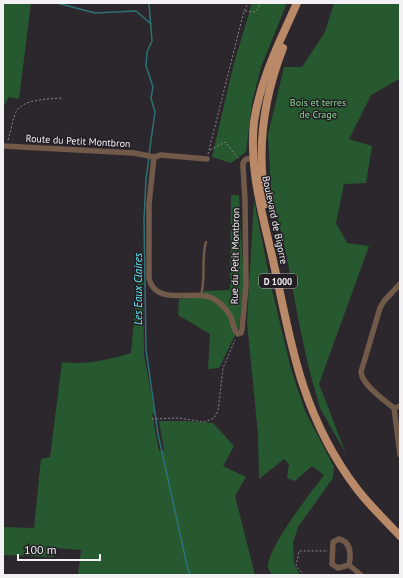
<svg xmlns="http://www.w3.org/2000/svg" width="403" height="578" font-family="'PT Sans',sans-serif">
  <rect width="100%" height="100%" fill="#2c272d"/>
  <g fill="#275930">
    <polygon points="3,3 31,3 19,99 9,97 3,107"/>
    <polygon points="252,3 287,3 261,67 252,103 246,152 231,163 212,157 233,67"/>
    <polygon points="334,3 400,3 400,77 399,79 371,95 349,139 372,146 366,183 344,184 336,223 347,243 369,246 319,384 346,454 320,408 309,369 299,323 286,253 271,191 268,135 284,67 302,67 325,32"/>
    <polygon points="231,195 239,195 244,283 239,327 219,368 208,369 210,334 178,315 179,299 201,297 204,291 230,290"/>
    <path d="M254,200L272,290L291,369L305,411L334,467L333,478L298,527L293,543L294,564L300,575H272C271,573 268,569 268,567C267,548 312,491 324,475L312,466L295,481L287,478L289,464L284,459L259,479L258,434L247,321Z"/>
    <path d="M139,266H143L144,355L155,415L152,413L159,451L164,450L159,421H186L213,423L234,446L223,466L246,477L235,496L255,575H78L81,550L55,548L54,557L3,555V527L34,528L41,459L50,457L62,362C86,365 108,360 131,353Z"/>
  </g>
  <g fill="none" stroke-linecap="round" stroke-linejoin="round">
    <g stroke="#2b7278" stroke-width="1.5">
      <polyline points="57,3 95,13 136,11 151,24"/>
      <polyline points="149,3 152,41 147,52 146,66 153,87 151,98 155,112 149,154"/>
      <polyline points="149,158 146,179 144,220 146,350 158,434 188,570 191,575"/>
    </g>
    <g stroke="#8a868b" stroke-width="1" stroke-dasharray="2 2" stroke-linecap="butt">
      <polyline points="245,11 254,12 257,10 261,3"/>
      <path d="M8,140C11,131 12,121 16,112C22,99 49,99 62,98"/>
      <polyline points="210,150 225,142 239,159"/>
      <polyline points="208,154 244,11 248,3"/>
      <polyline points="152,419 178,418 205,422 214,418 218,411 223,368 235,340"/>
      <polyline points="304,575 296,566 299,551 328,551"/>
    </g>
    <path stroke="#715a4a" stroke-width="2.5" d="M201,295C206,278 201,259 206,242"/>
    <g stroke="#715a4a" stroke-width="5.5">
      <polyline points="3,146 134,153 154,157"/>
      <path d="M154,157L149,204V278C155,308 196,288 214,299C221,303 227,310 231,317C233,323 233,330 238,334L241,333L242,329L246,286L245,200L243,166V163L246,159L253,158"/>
      <polyline points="154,157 161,155 207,159"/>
      <path d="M400,284L384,301L380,308L361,372C362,385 385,401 394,408L400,455"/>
      <polyline points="394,408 400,406"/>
      <path d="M339,539C351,542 351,555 349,565L338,568L332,564L333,542Z"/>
      <polyline points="349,565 361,575"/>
    </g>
    <g stroke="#b98968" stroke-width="8">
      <path d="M297,3C280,41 260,80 254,122C249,167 262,213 272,256C282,299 289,343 303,385C315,421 334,459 357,489C370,506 386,521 400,536"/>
      <path d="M266,204C256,150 263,99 283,48"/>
    </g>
  </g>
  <g text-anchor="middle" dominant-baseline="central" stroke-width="3" stroke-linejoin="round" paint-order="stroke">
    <rect fill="#221e23" stroke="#b4b2b5" stroke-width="1" x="259" y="274" width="38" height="14" rx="3"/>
    <g font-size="9" font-weight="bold" fill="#f3f1f4">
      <text x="278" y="281">D 1000</text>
    </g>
    <g font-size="10" fill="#8dd897" stroke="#221e23">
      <text x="318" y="102">Bois et terres<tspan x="318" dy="12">de Crage</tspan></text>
    </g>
    <g font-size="10" fill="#f3f1f4" stroke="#221e23">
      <text transform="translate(78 141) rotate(3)">Route du Petit Montbron</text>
      <text transform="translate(275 220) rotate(78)">Boulevard de Bigorre</text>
      <text transform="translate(235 256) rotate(-89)">Rue du Petit Montbron</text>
    </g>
    <g font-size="11" font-style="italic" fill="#63eaf6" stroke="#221e23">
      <text transform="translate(138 289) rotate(-90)">Les Eaux Claires</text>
    </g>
  </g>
  <rect width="403" height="578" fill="none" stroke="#f3f1f4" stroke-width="8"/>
  <path d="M18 554v6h82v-6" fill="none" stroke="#f3f1f4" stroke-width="2"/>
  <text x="24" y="554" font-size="12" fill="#f3f1f4" stroke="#221e23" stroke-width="3" paint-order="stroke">100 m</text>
</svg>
